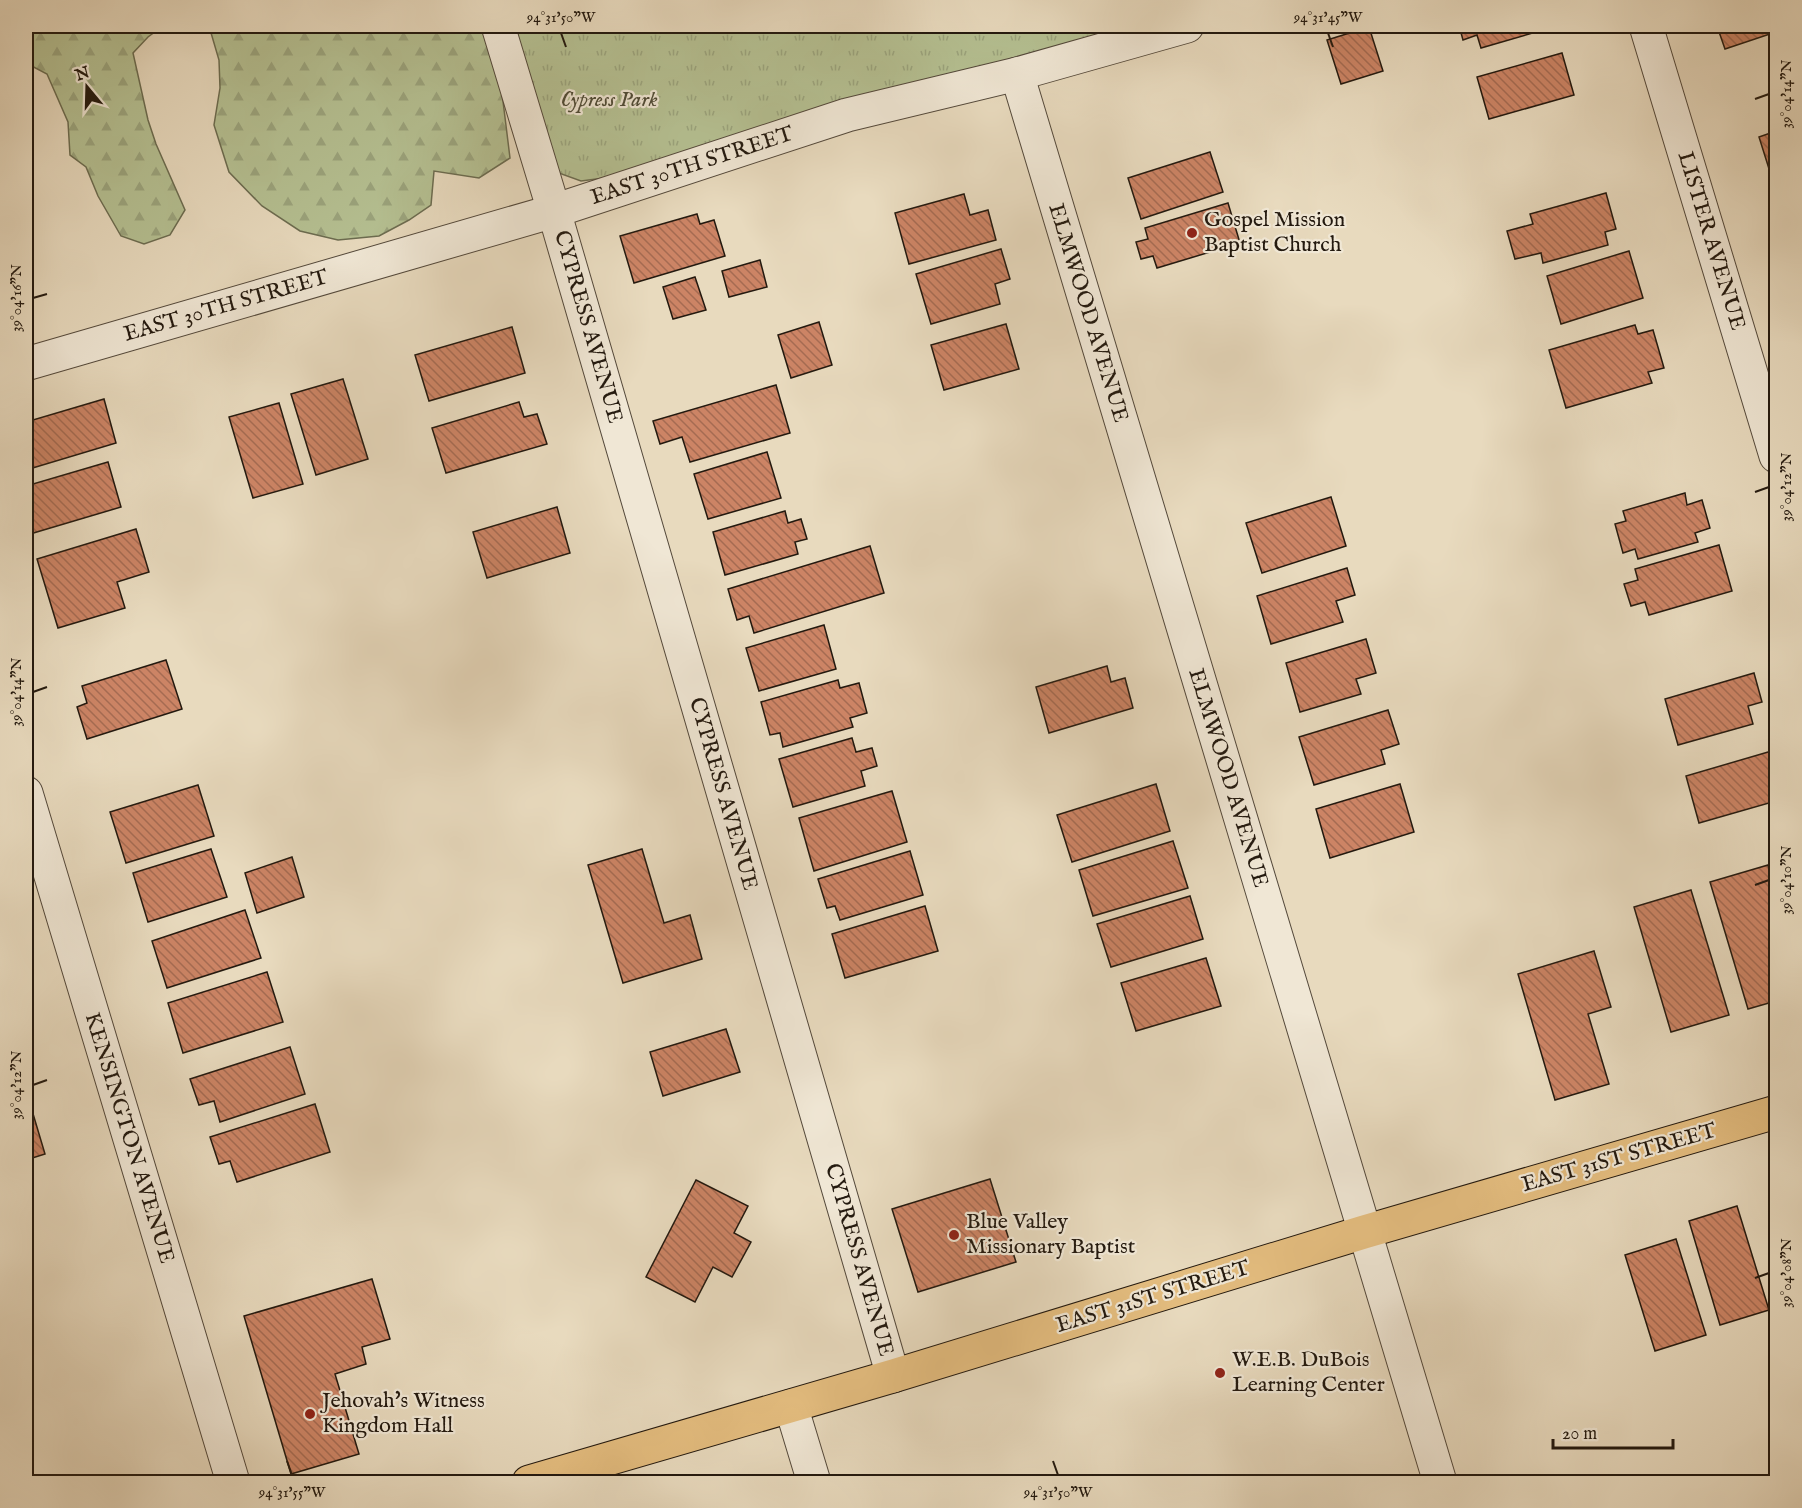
<svg xmlns="http://www.w3.org/2000/svg" width="1802" height="1508" font-family="'IM FELL English',serif">
  <defs>
    <pattern id="grass-tufts" width="24" height="20" patternUnits="userSpaceOnUse" patternTransform="scale(1.5)"><rect width="24" height="20" fill="#b5c092"/><path d="M3 7l-1-3M5 7V3M7 7l1-3M15 17l-1-3M17 17v-4M19 17l1-3" fill="none" stroke="#9ba47d"/></pattern>
    <pattern id="forest-firs" width="22" height="20" patternUnits="userSpaceOnUse" patternTransform="scale(1.5)"><rect width="22" height="20" fill="#b5c092"/><path d="M5 1l3.5 6h-7zM16 11l3.5 6h-7z" fill="#9ba47d"/></pattern>
    <pattern id="building-back-hatch" width="6" height="6" patternUnits="userSpaceOnUse" patternTransform="scale(1.5)"><rect width="6" height="6" fill="#cc8465"/><path d="M-1 5l2 2M0 0l6 6M5-1l2 2" fill="none" stroke="#a56b52"/></pattern>
  </defs>
  <rect width="100%" height="100%" fill="#e8dabe"/>
  <filter id="stains"><feTurbulence type="fractalNoise" baseFrequency=".00333" numOctaves="4"/><feColorMatrix values="0 0 0 0 .2 0 0 0 0 .09 0 0 0 0 .02 0 0 0 .5 -.17"/></filter>
  <radialGradient id="worn" r=".72"><stop offset=".6" stop-color="#630" stop-opacity="0"/><stop offset="1" stop-color="#630" stop-opacity=".3"/></radialGradient>
  <polygon fill="url(#grass-tufts)" stroke="#6c6c50" stroke-width="1.5" points="508,26 1133,26 817,111 612,177 581,181 556,172"/>
  <g fill="url(#forest-firs)" stroke="#6c6c50" stroke-width="1.5">
    <polygon points="26,26 163,26 148,37 133,53 148,120 156,144 185,210 170,235 144,244 121,236 98,196 86,167 70,155 68,122 47,74 26,63"/>
    <polygon points="209,26 484,26 500,77 510,158 479,178 434,171 431,205 409,220 379,236 338,240 300,231 262,206 229,172 214,125 220,88 219,60"/>
  </g>
  <g fill="url(#building-back-hatch)" stroke="#23190f" stroke-width="1.5">
    <polygon points="1445,26 1542,26 1543,30 1481,48 1477,35 1463,40 1460,29 1447,32"/>
    <polygon points="1717,26 1776,26 1776,32 1725,49"/>
    <polygon points="1369,27 1383,71 1341,84 1327,40"/>
    <polygon points="1562,53 1574,95 1489,119 1477,77"/>
    <polygon points="1776,131 1776,191 1759,137"/>
    <polygon points="1210,152 1223,192 1141,219 1128,178"/>
    <polygon points="1606,193 1616,229 1605,232 1608,245 1543,263 1541,253 1515,259 1507,231 1533,224 1530,214"/>
    <polygon points="964,194 970,215 988,210 996,240 909,264 895,213"/>
    <polygon points="1228,203 1240,243 1157,268 1153,256 1141,259 1136,242 1148,239 1145,228"/>
    <polygon points="697,214 700,224 714,220 725,256 634,283 620,236"/>
    <polygon points="1001,249 1010,279 995,284 1000,304 931,324 916,274"/>
    <polygon points="1629,251 1643,298 1561,324 1547,276"/>
    <polygon points="760,260 767,287 729,297 722,271"/>
    <polygon points="695,277 706,310 673,319 663,287"/>
    <polygon points="819,322 832,365 791,378 778,335"/>
    <polygon points="1006,324 1019,369 944,390 931,345"/>
    <polygon points="1635,325 1638,334 1653,330 1664,368 1648,372 1652,383 1566,408 1549,350"/>
    <polygon points="512,327 525,373 429,401 415,355"/>
    <polygon points="343,379 368,459 316,475 291,394"/>
    <polygon points="776,385 790,433 690,462 682,437 660,444 653,421"/>
    <polygon points="104,399 116,443 26,470 26,422"/>
    <polygon points="519,402 524,417 537,414 547,444 446,473 432,428"/>
    <polygon points="279,403 303,484 253,498 229,417"/>
    <polygon points="767,452 781,498 708,519 694,474"/>
    <polygon points="108,462 121,507 30,534 26,519 26,486"/>
    <polygon points="1685,493 1687,505 1702,500 1710,528 1695,533 1698,542 1638,559 1635,549 1623,553 1615,524 1626,521 1623,511"/>
    <polygon points="1331,497 1346,546 1262,573 1246,523"/>
    <polygon points="557,507 570,553 487,578 473,532"/>
    <polygon points="785,511 788,523 801,519 807,539 795,542 798,554 725,575 713,532"/>
    <polygon points="136,529 149,572 117,582 125,608 58,628 37,559"/>
    <polygon points="1719,545 1732,591 1649,615 1645,602 1631,606 1624,584 1638,580 1635,569"/>
    <polygon points="870,546 884,593 754,633 749,616 737,620 728,589"/>
    <polygon points="1347,568 1355,595 1336,601 1343,622 1271,644 1257,596"/>
    <polygon points="824,625 836,669 759,691 746,648"/>
    <polygon points="1366,639 1376,673 1356,679 1361,694 1300,712 1286,663"/>
    <polygon points="166,660 182,709 87,739 77,707 87,703 82,686"/>
    <polygon points="1107,666 1111,682 1125,678 1133,708 1049,733 1036,687"/>
    <polygon points="1754,673 1762,702 1748,706 1753,724 1678,745 1665,699"/>
    <polygon points="838,680 840,688 859,683 867,713 850,718 853,727 783,747 780,733 770,735 761,702"/>
    <polygon points="1388,710 1399,744 1381,750 1385,764 1314,785 1299,737"/>
    <polygon points="852,738 856,752 872,748 877,766 861,771 865,786 793,807 779,759"/>
    <polygon points="1775,750 1776,756 1776,801 1699,823 1686,776"/>
    <polygon points="1156,784 1170,831 1072,862 1057,815"/>
    <polygon points="1400,784 1414,832 1330,858 1316,809"/>
    <polygon points="198,785 214,836 126,863 110,812"/>
    <polygon points="892,791 907,842 814,871 799,818"/>
    <polygon points="1173,841 1188,888 1093,916 1079,870"/>
    <polygon points="211,849 227,897 148,922 133,873"/>
    <polygon points="642,849 664,923 690,915 702,959 623,983 588,865"/>
    <polygon points="910,851 923,895 840,920 835,906 827,908 818,879"/>
    <polygon points="292,857 304,897 257,913 245,873"/>
    <polygon points="1768,865 1776,894 1776,1001 1748,1009 1710,882"/>
    <polygon points="1691,890 1729,1015 1671,1032 1634,907"/>
    <polygon points="1190,896 1203,939 1111,967 1097,924"/>
    <polygon points="925,906 938,951 845,978 832,934"/>
    <polygon points="245,910 261,958 167,988 152,941"/>
    <polygon points="1594,951 1611,1007 1588,1014 1609,1084 1555,1100 1518,974"/>
    <polygon points="1206,958 1221,1006 1136,1031 1121,983"/>
    <polygon points="267,972 283,1022 183,1053 168,1003"/>
    <polygon points="726,1029 740,1072 663,1096 650,1052"/>
    <polygon points="290,1047 305,1094 220,1122 214,1101 199,1105 190,1079"/>
    <polygon points="315,1104 330,1152 237,1182 230,1161 219,1164 210,1137"/>
    <polygon points="31,1107 45,1154 26,1160 26,1108"/>
    <polygon points="990,1179 1016,1262 918,1292 892,1209"/>
    <polygon points="696,1180 748,1206 734,1233 751,1242 732,1277 713,1267 695,1302 646,1277"/>
    <polygon points="1737,1206 1769,1310 1720,1325 1689,1221"/>
    <polygon points="1676,1239 1706,1335 1655,1351 1625,1255"/>
    <polygon points="372,1279 390,1339 362,1347 366,1364 335,1374 359,1454 291,1474 244,1316"/>
    <polygon points="1610,1476 1612,1482 1590,1482"/>
  </g>
  <g fill="none" stroke-linecap="round" stroke-linejoin="round">
    <g stroke="#54493b" stroke-width="35">
      <g id="minor">
        <polyline points="498,26 554,211 893,1376"/>
        <polyline points="1646,26 1776,456"/>
        <polyline points="1017,74 1440,1482"/>
        <polyline points="26,364 554,211 847,115 1017,74 1187,26"/>
        <polyline points="26,793 233,1482"/>
        <polyline points="791,1406 814,1482"/>
      </g>
    </g>
    <g stroke="#23190f" stroke-width="35">
      <polyline id="major" points="529,1482 893,1376 1364,1232 1776,1112"/>
    </g>
    <use href="#minor" stroke="#f0e7d5" stroke-width="33"/>
    <use href="#major" stroke="#e4bd7f" stroke-width="33"/>
  </g>
  <path fill="none" stroke="#23190f" stroke-width="2" d="M561,33L566,47M1328,33L1333,47M1755,99L1769,94M33,298L47,294M1755,492L1769,487M33,692L47,687M1755,885L1769,880M33,1085L47,1080M1755,1278L1769,1273M287,1461L292,1475M1053,1461L1058,1475"/>
  <g fill="#8f2418" stroke="#f0e7d5" stroke-width="2">
    <circle cx="1192" cy="233" r="6"/>
    <circle cx="954" cy="1235" r="6"/>
    <circle cx="1220" cy="1373" r="6"/>
    <circle cx="310" cy="1414" r="6"/>
  </g>
  <g text-anchor="middle" dominant-baseline="central" stroke-width="4.5" stroke-linejoin="round" paint-order="stroke">
    <g font-size="22" font-style="italic" fill="#4f4b36" stroke="#f0e7d5">
      <text x="609" y="100">Cypress Park</text>
    </g>
    <g font-size="22" fill="#23190f" stroke="#f0e7d5">
      <text transform="translate(692 166) rotate(-18)">EAST 30TH STREET</text>
      <text transform="translate(1711 241) rotate(73)">LISTER AVENUE</text>
      <text transform="translate(226 306) rotate(-16)">EAST 30TH STREET</text>
      <text transform="translate(1088 313) rotate(73)">ELMWOOD AVENUE</text>
      <text transform="translate(588 327) rotate(74)">CYPRESS AVENUE</text>
      <text transform="translate(1228 778) rotate(73)">ELMWOOD AVENUE</text>
      <text transform="translate(723 794) rotate(74)">CYPRESS AVENUE</text>
      <text transform="translate(129 1138) rotate(73)">KENSINGTON AVENUE</text>
      <text transform="translate(1619 1158) rotate(-16)">EAST 31ST STREET</text>
      <text transform="translate(859 1260) rotate(74)">CYPRESS AVENUE</text>
      <text transform="translate(1153 1297) rotate(-17)">EAST 31ST STREET</text>
    </g>
    <g font-size="22" fill="#23190f" stroke="#f0e7d5" text-anchor="start">
      <text x="1204" y="220">Gospel Mission<tspan x="1204" dy="25">Baptist Church</tspan></text>
      <text x="966" y="1222">Blue Valley<tspan x="966" dy="25">Missionary Baptist</tspan></text>
      <text x="1232" y="1360">W.E.B. DuBois<tspan x="1232" dy="25">Learning Center</tspan></text>
      <text x="322" y="1401">Jehovah's Witness<tspan x="322" dy="25">Kingdom Hall</tspan></text>
    </g>
  </g>
  <rect width="1802" height="1508" fill="none" stroke="#e8dabe" stroke-width="66"/>
  <g transform="translate(87 87) rotate(341)" stroke="#f0e7d5" stroke-width="4.5" paint-order="stroke">
  <path d="M0-4.5L10 22L0 15L-10 22Z" fill="#23190f"/>
  <text y="-9" font-size="16" font-weight="bold" text-anchor="middle" fill="#23190f">N</text>
  </g>
  <path d="M1553 1439v9h120v-9" fill="none" stroke="#23190f" stroke-width="3"/>
  <text x="1562" y="1439" font-size="18" fill="#23190f" stroke="#f0e7d5" stroke-width="4.5" paint-order="stroke">20 m</text>
  <rect x="33" y="33" width="1736" height="1442" fill="none" stroke="#23190f" stroke-width="2"/>
  <g font-size="15" text-anchor="middle" fill="#23190f">
    <text x="561" y="22">94°31'50"W</text>
    <text x="1328" y="22">94°31'45"W</text>
    <text transform="translate(1786 94) rotate(-90)" y="5">39°04'14"N</text>
    <text transform="translate(16 298) rotate(-90)" y="5">39°04'16"N</text>
    <text transform="translate(1786 487) rotate(-90)" y="5">39°04'12"N</text>
    <text transform="translate(16 692) rotate(-90)" y="5">39°04'14"N</text>
    <text transform="translate(1786 880) rotate(-90)" y="5">39°04'10"N</text>
    <text transform="translate(16 1085) rotate(-90)" y="5">39°04'12"N</text>
    <text transform="translate(1786 1273) rotate(-90)" y="5">39°04'08"N</text>
    <text x="292" y="1497">94°31'55"W</text>
    <text x="1058" y="1497">94°31'50"W</text>
  </g>
  <rect width="100%" height="100%" filter="url(#stains)"/>
  <rect width="100%" height="100%" fill="url(#worn)"/>
</svg>
